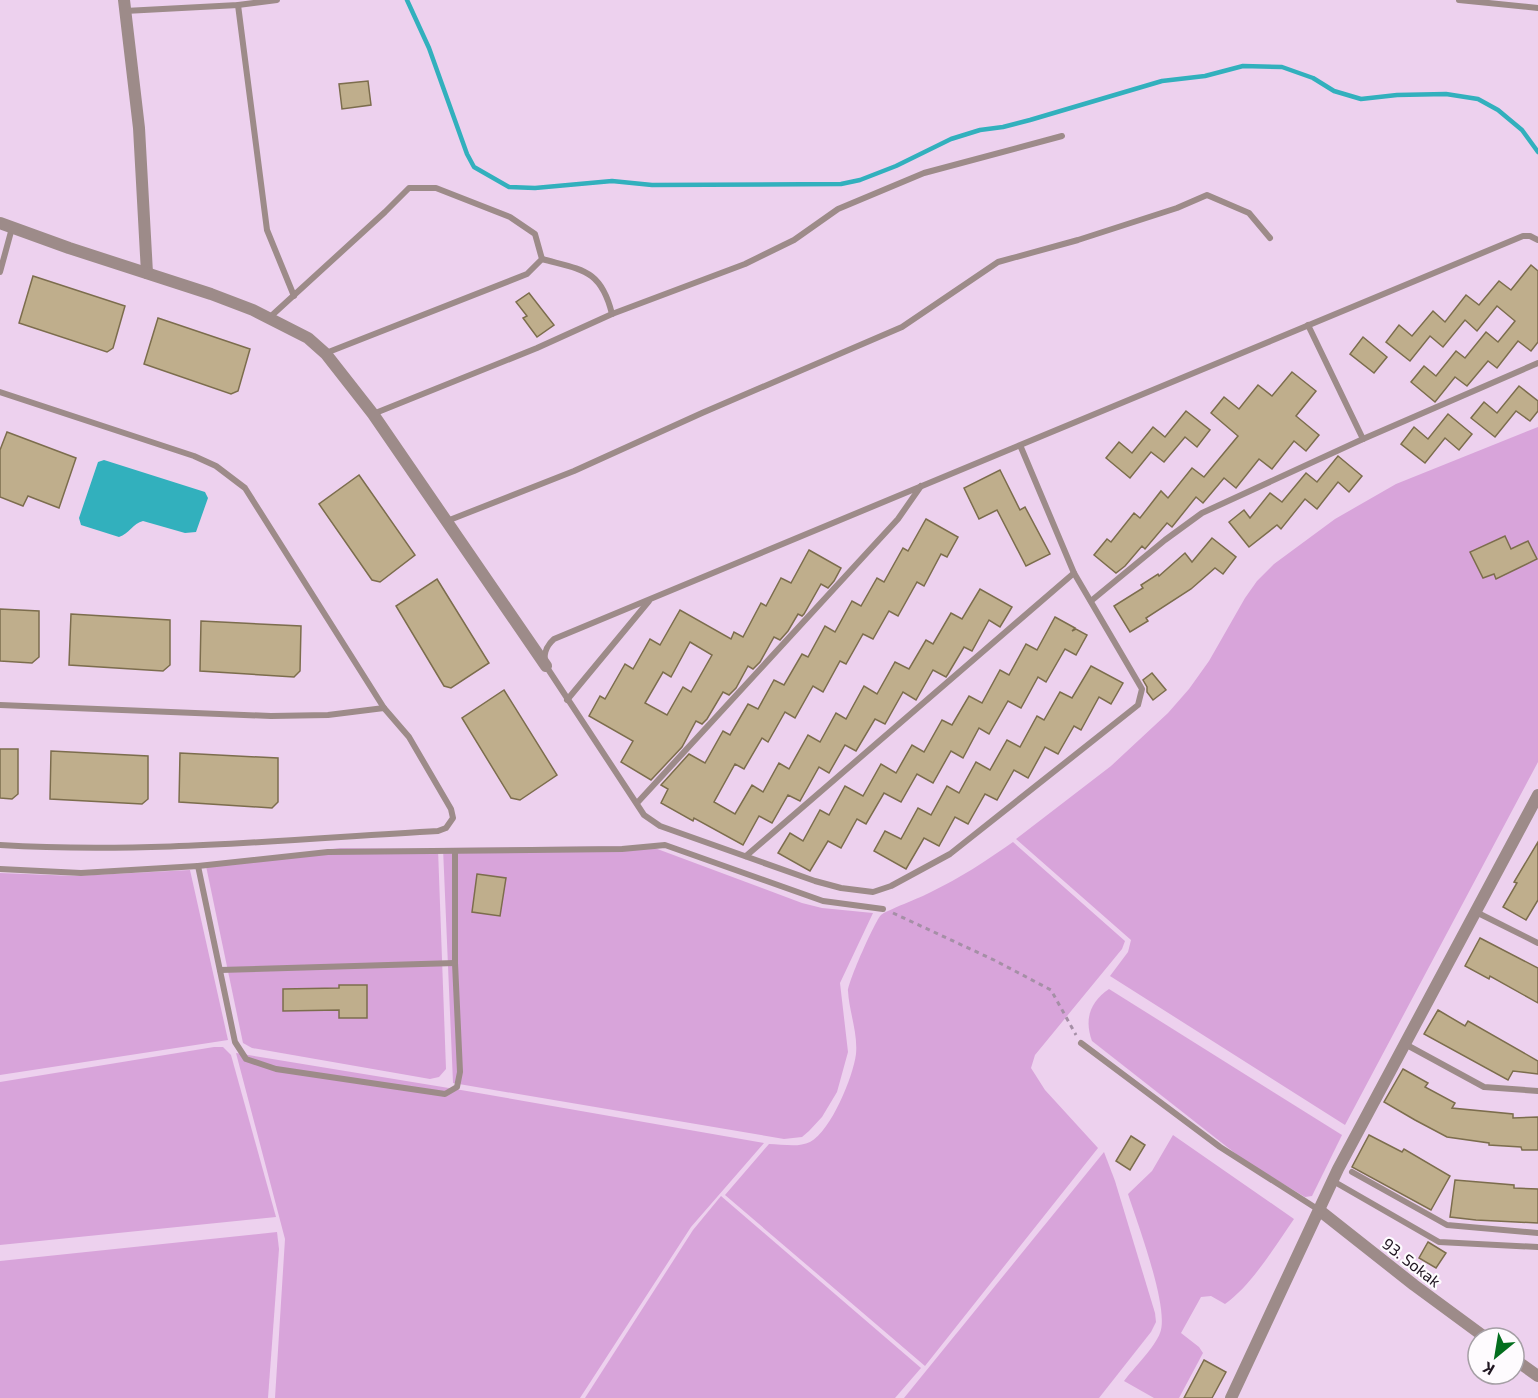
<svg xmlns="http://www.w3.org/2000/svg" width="1538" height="1398" font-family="'Exo 2',sans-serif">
  <rect width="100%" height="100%" fill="#edd1ee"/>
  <g fill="#d8a4da">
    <polygon points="1538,427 1538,762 1345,1125 1110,976 1128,952 1131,940 1016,839 1111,766 1168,713 1189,689 1209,661 1245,598 1257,581 1274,564 1335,519 1396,484"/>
    <path d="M1013,842L1125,941L1122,949L1035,1055L1031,1068L1045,1090L1098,1148L925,1366L725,1195L769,1144C782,1144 798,1148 810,1142C831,1131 853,1077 856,1054C858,1033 849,1011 848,991C848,982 875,921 881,915C885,911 922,897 931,892C960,878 986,861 1013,842Z"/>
    <polygon points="638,846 652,847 802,903 822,908 873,913 840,983 848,1052 837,1092 822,1117 809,1131 802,1137 784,1139 453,1083 443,848"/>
    <polygon points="340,848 438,849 446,1069 439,1077 430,1079 252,1048 243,1043 206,866"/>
    <polygon points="190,870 228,1040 0,1075 0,873 75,876"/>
    <path d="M1109,989L1342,1135L1312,1196L1305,1197L1245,1161L1092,1041C1084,1019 1090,1002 1109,989Z"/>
    <polygon points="214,1047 223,1047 231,1055 276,1217 0,1245 0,1082"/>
    <polygon points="236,1053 461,1090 764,1143 691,1227 580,1398 275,1398 285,1239"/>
    <path d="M1173,1135L1294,1219C1275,1246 1252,1285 1225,1304L1211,1296L1201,1297L1181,1333L1199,1347L1203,1353L1179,1398H1154L1124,1381C1133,1369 1155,1347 1160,1333C1170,1309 1137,1222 1128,1194L1152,1171Z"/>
    <polygon points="1104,1152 1115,1181 1155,1313 1156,1322 1151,1332 1099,1398 904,1398"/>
    <polygon points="721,1196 921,1368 895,1398 585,1398 693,1230"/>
    <polygon points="277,1232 279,1249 268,1398 0,1398 0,1261"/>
  </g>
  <path fill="#32b0bd" d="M104,460L205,492L208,498L196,532L185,533L143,521C133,523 129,534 119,537L81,525L79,518L98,462Z"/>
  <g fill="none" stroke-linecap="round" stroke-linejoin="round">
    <polyline stroke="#32b0bd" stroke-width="4.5" points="407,0 429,48 467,154 474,167 509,187 535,188 612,181 652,185 841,184 860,180 896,166 951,139 980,130 1003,127 1030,120 1162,81 1205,76 1243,66 1282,67 1313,78 1334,91 1361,99 1397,95 1446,94 1478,99 1498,110 1522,130 1538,152"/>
  </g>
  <g fill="#bfae8c" stroke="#7c6d4d" stroke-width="1.5" fill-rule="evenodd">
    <polygon points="368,81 371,105 342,109 339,84"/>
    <polygon points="1531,265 1538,271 1538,342 1531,351 1518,341 1497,368 1488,361 1467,386 1455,377 1435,402 1411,382 1424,366 1436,376 1456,351 1465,358 1486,332 1498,342 1515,321 1497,306 1477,331 1465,320 1443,347 1430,336 1410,361 1386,342 1399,325 1412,336 1433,311 1445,322 1466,295 1479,305 1499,281 1511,290"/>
    <polygon points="33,276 125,306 113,348 107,352 19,323"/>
    <polygon points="529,293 554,325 537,337 523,318 527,316 516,302"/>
    <polygon points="158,318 250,349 238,391 231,394 144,364"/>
    <polygon points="1363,337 1387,357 1374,373 1350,354"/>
    <polygon points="1292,372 1316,391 1296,416 1319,435 1306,451 1294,441 1272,469 1259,459 1236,488 1224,478 1203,503 1196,497 1172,527 1167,523 1145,549 1142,546 1125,566 1116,573 1094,555 1107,539 1111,542 1134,513 1140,518 1161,491 1168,498 1192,468 1204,477 1238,436 1211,413 1224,397 1239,409 1258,385 1272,396"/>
    <polygon points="1519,386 1538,401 1538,411 1530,421 1516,411 1495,437 1471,418 1484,402 1497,413"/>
    <polygon points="1186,411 1210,430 1197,447 1185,437 1164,462 1151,452 1130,478 1106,458 1119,442 1132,453 1153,427 1165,437"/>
    <polygon points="1448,414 1472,434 1459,450 1445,438 1425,463 1401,444 1414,427 1428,439"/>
    <polygon points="7,432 76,458 59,508 28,496 23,506 0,497 0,450"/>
    <polygon points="1338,456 1362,476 1349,492 1338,482 1317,509 1305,499 1281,529 1277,525 1249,547 1229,522 1244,510 1250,518 1270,493 1282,502 1306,473 1317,482"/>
    <polygon points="1000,470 1020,510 1025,507 1050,554 1026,566 997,510 979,519 964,488"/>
    <polygon points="359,475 415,555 380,582 372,580 319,504"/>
    <polygon points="926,519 958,537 947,557 941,554 924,586 917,582 898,616 889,611 873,639 863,634 846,664 840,661 823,692 813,686 795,718 785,712 768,742 762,738 744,769 735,764 714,802 735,814 752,785 763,792 779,763 789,769 808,735 820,742 836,713 846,719 864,686 877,694 895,662 909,669 926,640 933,644 951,613 962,619 980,589 1012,607 1000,627 989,620 972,651 964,647 948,674 946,677 933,670 916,700 903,692 885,724 875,719 856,751 845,745 829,773 819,767 800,801 788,795 772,823 759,816 743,845 694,818 693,821 661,803 668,789 661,785 689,754 705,763 723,731 730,735 748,704 758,709 774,680 784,685 802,654 808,657 825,626 835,632 852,601 861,606 877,578 884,582 903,548 908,551"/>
    <polygon points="1505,536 1511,549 1528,541 1537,559 1496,579 1494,574 1483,578 1470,552"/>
    <polygon points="1212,538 1236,557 1223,574 1215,568 1191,589 1146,618 1148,621 1130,632 1114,606 1143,588 1141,585 1158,574 1159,576 1185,553 1192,562"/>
    <path d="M809,550L841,568L834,581L828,588L821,584L804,614L802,616L798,614L788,631L780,640L774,637L760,662L753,669L748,666L736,688L729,695L723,692L707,719L702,724L696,721L682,747L651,780L621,762L633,741L589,716L600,696L605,699L625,664L633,669L650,639L660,645L680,610L731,639L734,632L743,637L761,603L766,606L781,578L791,583ZM690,642L712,655L691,692L683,687L667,715L645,703L663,672L671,677Z"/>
    <polygon points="437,579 489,663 451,688 444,686 396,606"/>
    <polygon points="0,609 39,611 39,657 32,663 0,661"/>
    <polygon points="71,614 170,620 170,665 163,671 69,665"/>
    <polygon points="1055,617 1075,628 1072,631 1076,629 1087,635 1076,655 1065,649 1046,682 1038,677 1021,708 1008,701 989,734 979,728 963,758 951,751 933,783 917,774 901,802 884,793 866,824 857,819 841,848 828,841 810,871 778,853 790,833 803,841 820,810 829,815 845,786 863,796 881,764 896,773 912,745 924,752 942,720 952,725 969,696 982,703 1000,670 1009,675 1026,644 1037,650"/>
    <polygon points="201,621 301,626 300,671 294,677 200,671"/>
    <polygon points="1091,666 1123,683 1111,704 1099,697 1081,730 1074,726 1058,754 1045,747 1028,778 1014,770 997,800 985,794 968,824 955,817 939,846 924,838 906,869 874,851 885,831 901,839 918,808 931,815 947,786 959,793 976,762 990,770 1007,740 1020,747 1037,716 1044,720 1060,692 1072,698"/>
    <polygon points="1152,673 1166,690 1153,700 1147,692 1147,687 1143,680"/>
    <polygon points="504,690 557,775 520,800 511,798 462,718"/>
    <polygon points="0,749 18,749 18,794 12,799 0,798"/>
    <polygon points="51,751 148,756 148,799 142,804 50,799"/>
    <polygon points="180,753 278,758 278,802 272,808 179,802"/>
    <polygon points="1538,842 1538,900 1526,920 1503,907 1517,883 1514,882"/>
    <polygon points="477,874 506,878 500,916 472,912"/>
    <polygon points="1480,938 1538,968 1538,1003 1490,976 1489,979 1465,966"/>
    <polygon points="339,985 367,985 367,1018 339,1018 339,1010 283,1011 283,989 339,988"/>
    <polygon points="1438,1010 1465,1026 1468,1021 1538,1061 1538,1074 1513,1071 1508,1080 1424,1034"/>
    <polygon points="1403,1069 1428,1083 1425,1087 1455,1103 1452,1108 1513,1114 1513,1118 1538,1117 1538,1150 1522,1150 1521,1147 1489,1145 1489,1143 1447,1137 1415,1120 1384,1102"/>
    <polygon points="1369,1135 1402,1152 1404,1149 1450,1176 1431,1210 1352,1167"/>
    <polygon points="1131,1136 1145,1145 1130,1170 1116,1161"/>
    <polygon points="1455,1180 1514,1185 1514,1188 1538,1189 1538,1223 1476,1220 1450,1217"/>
    <polygon points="1428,1242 1446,1253 1436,1268 1419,1258"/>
    <polygon points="1204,1360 1226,1372 1212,1398 1184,1398"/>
  </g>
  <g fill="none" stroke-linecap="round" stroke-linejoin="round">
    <polyline stroke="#a58fa6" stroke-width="3" stroke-dasharray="4.5 4.5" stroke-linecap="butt" points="893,913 994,960 1051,990 1076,1035"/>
    <g stroke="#9d8b89" stroke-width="6">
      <polyline points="1459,0 1538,8"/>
      <polyline points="238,5 267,230 294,296"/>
      <polyline points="125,11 238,5 277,0"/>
      <path d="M542,259C582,270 601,269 612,314"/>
      <polyline points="0,272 12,228"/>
      <polyline points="269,318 385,212 409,188 436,188 510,217 535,234 542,259 527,274 326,353"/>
      <polyline points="1308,325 1363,439"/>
      <path d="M0,392L194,456L216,466L245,488L384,708L409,737L451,809L453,818L446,828L438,831C293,839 146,854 0,845"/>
      <polyline points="373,414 537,348 612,314 745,264 794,240 838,209 924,173 1062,136"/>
      <path d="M1020,445L1074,573L1142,689L1138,705L950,854L891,886L873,892L841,888L815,881L660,826L644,815L546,666C543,655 545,647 554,639C877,504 1200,370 1523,236H1530L1538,240"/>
      <polyline points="447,521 574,471 702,413 902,327 998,262 1078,240 1177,208 1207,195 1249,213 1270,238"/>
      <polyline points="1091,601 1165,540 1202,513 1363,439 1538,363"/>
      <polyline points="567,700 649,601"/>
      <polyline points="0,705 271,716 328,715 384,708"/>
      <polyline points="638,802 898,519 921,486"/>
      <polyline points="746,856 1074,573"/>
      <polyline points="198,866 328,852 622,849 665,845 823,901 883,909"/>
      <polyline points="0,869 81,873 198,866 235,1042 246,1059 276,1069 445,1094 457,1087 460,1072 455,963 455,851"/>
      <polyline points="1476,912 1538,943"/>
      <polyline points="220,970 455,963"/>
      <polyline points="1081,1043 1220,1147 1319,1210"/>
      <polyline points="1405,1044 1484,1087 1538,1091"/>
      <polyline points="1352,1172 1447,1225 1538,1233"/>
      <polyline points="1333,1181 1439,1242 1538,1247"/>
    </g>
    <g stroke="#9d8b89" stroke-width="12">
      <polyline points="124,0 139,128 147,273"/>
      <polyline points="0,223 69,248 211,294 253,310 308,338 326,354 373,414 546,666"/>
      <polyline points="1319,1210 1414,1285 1486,1338"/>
      <polyline points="1514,1359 1538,1376"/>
      <polyline points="1231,1398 1338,1169 1538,795"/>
    </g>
  </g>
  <g text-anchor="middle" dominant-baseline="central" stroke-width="4.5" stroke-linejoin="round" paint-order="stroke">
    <g font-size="16" fill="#1f1520" stroke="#fefbfe">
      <text transform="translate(1412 1262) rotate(38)">93. Sokak</text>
    </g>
  </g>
  <g transform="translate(1496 1356) rotate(210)"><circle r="28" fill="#fefbfe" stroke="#a59fa5" stroke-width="1.5"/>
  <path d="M0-4.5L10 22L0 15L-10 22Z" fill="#036e1e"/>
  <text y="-9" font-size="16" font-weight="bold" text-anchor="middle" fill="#1f1520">K</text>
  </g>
</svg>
